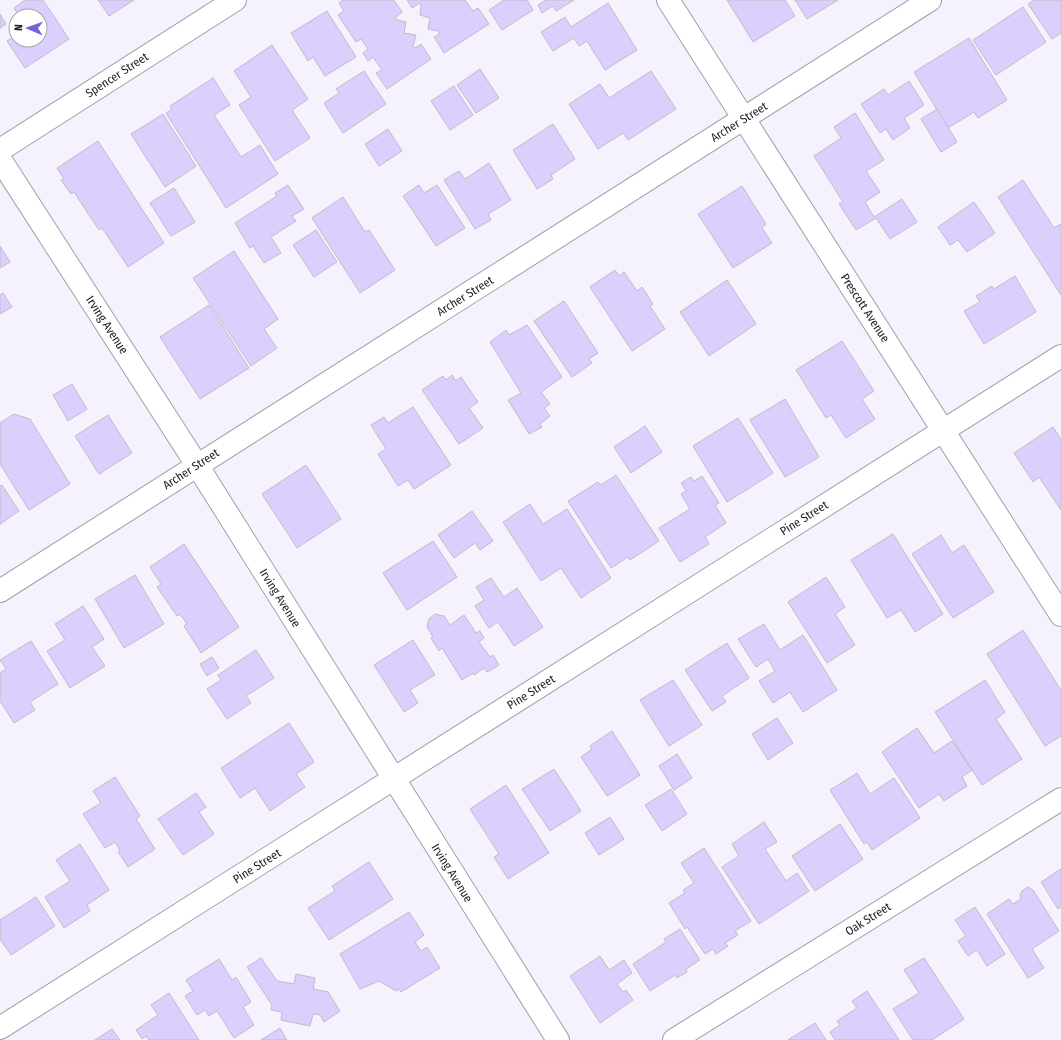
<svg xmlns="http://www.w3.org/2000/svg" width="1061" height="1040" font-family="'Fira Sans Condensed',sans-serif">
  <rect width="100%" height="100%" fill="#f5f2fe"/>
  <g fill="#dccffe" stroke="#bfbcc7">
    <polygon points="25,0 43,0 69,39 25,68 7,41 16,35 16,40 40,40 40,16 19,16 14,8"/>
    <polygon points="98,0 134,0 109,16"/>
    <polygon points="343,0 394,0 402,12 395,18 397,20 406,22 404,33 416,35 413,46 415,48 421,44 431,59 387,89 376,73 382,70 373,57 368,61 363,53 368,49 361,39 356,42 338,15 344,11 339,3"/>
    <polygon points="407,0 465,0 473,11 478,8 489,24 444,53 434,37 440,34 438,31 428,29 430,18 420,15 421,5 420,3 412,8"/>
    <polygon points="504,0 527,0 533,10 502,30 489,10"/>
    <polygon points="546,0 574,0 556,11 553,6 542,13 538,5"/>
    <polygon points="727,0 785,0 795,16 753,42"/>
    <polygon points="795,0 838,0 807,19"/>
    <polygon points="1034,0 1061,0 1061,33 1052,39 1028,4"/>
    <polygon points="608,3 637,50 605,70 587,41 579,46 574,38 553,51 541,32 565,17 571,27"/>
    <polygon points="1023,7 1046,42 996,75 973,40"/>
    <polygon points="327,11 356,57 325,76 313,57 308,61 291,33"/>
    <polygon points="0,14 6,24 0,28"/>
    <polygon points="969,38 1007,100 978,118 974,112 948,128 914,72"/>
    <polygon points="272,45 308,99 292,110 310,138 275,161 239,105 251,97 234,71"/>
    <polygon points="480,69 499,98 476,113 457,85"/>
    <polygon points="364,71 386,104 343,133 324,103 339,93 336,89"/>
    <polygon points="651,71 676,109 628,140 623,133 598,149 569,104 600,84 609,98"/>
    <polygon points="213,78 230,105 214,115 241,157 260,145 278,174 226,208 166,113 172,109 170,106"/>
    <polygon points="909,81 924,105 904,118 910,128 893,140 886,129 880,133 861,104 884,89 888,95"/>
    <polygon points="454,86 473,115 450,130 431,101"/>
    <polygon points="937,109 957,142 941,152 921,119"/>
    <polygon points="855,113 884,160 866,171 880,192 865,202 874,217 902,199 917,222 890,239 876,218 856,230 839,204 843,202 814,156 841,138 834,127"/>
    <polygon points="163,114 196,166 165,187 131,134"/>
    <polygon points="553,124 575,159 551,175 553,179 537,189 513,150"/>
    <polygon points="388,129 402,151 379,166 365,144"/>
    <polygon points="98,141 164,243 128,267 102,228 99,230 74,192 71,194 61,180 64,179 57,168"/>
    <polygon points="489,163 511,200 488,214 491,220 475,229 444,180 459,171 465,179"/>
    <polygon points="1023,180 1054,228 1061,224 1061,295 998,197"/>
    <polygon points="288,185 304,209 292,216 296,221 271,237 281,253 264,263 253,246 250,248 235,223 277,196 275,193"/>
    <polygon points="419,185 424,193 437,185 465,228 436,246 403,196"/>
    <polygon points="742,186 766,224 762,228 772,243 733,268 698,214"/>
    <polygon points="174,188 195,222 171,236 150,203"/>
    <polygon points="343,197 365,232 369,230 395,270 360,293 312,218"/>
    <polygon points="974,202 995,233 967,252 958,240 950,245 938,227"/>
    <polygon points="316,230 337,262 314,277 293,245"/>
    <polygon points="0,246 10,262 0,268"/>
    <polygon points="234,251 278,319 264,329 277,348 251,366 193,278"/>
    <polygon points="615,270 619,276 624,272 637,291 642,287 653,304 650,306 665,329 632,351 590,287"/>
    <polygon points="1015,276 1036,312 984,344 964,311 980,302 976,296 992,286 994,289"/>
    <polygon points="727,280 756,324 709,356 680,312"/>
    <polygon points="3,293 12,307 0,314 0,295"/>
    <polygon points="564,301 598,353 589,359 592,363 572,377 534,321"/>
    <polygon points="209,305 249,368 200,399 160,337"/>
    <polygon points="527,325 562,377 541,392 550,404 544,408 550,416 540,424 542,427 529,434 508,400 521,393 490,342 506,330 509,335"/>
    <polygon points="842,341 874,391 862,399 875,419 846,438 831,415 826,418 796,370"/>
    <polygon points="452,375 456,381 461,377 478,402 469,408 483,428 459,444 422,390 443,376 446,380"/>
    <polygon points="72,384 87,409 68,421 53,395"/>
    <polygon points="785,399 819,457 785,477 750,420"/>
    <polygon points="413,407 451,465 414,489 408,480 398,486 378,454 386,449 371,425 384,417 388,423"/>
    <polygon points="14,414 30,419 70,484 29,510 0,464 0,423"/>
    <polygon points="108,415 132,453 99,474 75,436"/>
    <polygon points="738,418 773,473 727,502 693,446"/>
    <polygon points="645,426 662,452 631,473 614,447"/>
    <polygon points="1053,427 1061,439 1061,510 1039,477 1033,482 1014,453"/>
    <polygon points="306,465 341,519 297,548 262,494"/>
    <polygon points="616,475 659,541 630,560 628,557 611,568 568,501 598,482 601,485"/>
    <polygon points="702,476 719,503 715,505 726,523 705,537 709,544 680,562 659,528 690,509 681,494 686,491 681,483 691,477 694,481"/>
    <polygon points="2,485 19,511 0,524 0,486"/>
    <polygon points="530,504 543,524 567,509 611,578 581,598 561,568 541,581 503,522"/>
    <polygon points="472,511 493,541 480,550 475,543 454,558 438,535"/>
    <polygon points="893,534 943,614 915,632 901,610 887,618 851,560"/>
    <polygon points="941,535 952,553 964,545 994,592 953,618 912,554"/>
    <polygon points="433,541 457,577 407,610 383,573"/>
    <polygon points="184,544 239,627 201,653 184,626 187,624 180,614 177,616 157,587 161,584 150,567"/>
    <polygon points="135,575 164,624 124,648 95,599"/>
    <polygon points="826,577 845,607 835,614 855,645 827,663 788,602"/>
    <polygon points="491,578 504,597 517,588 543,627 514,646 498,622 489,628 475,606 484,600 476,587"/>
    <polygon points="83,606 104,639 92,647 105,666 70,688 47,651 65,640 55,624"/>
    <polygon points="435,614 444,616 450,625 464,615 476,633 480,631 484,638 479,642 490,657 493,655 499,665 487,672 484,668 474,675 473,673 462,680 442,648 439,651 431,638 433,637 427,627 429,619"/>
    <polygon points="764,624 780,650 803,635 837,690 803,712 790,692 773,703 759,681 775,671 768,659 756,667 738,639"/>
    <polygon points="1023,630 1061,690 1061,736 1045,746 987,654"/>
    <polygon points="413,640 435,675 410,690 418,703 404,712 374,665"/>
    <polygon points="31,641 58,684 30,702 35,710 14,723 0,701 0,673 6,669 0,660"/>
    <polygon points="727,643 749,678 722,696 726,702 712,711 685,670"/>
    <polygon points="256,650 274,678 246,696 251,703 227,719 207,689 221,680 218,675"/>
    <polygon points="212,657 219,668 207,676 200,664"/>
    <polygon points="673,680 702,725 669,746 640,700"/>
    <polygon points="985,680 1005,712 996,719 1022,759 982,785 935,712"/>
    <polygon points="777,718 793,743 768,760 752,734"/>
    <polygon points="289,723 314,762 296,774 305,787 270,811 255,788 240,798 221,768"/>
    <polygon points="917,728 934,753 952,741 972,770 962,777 967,786 944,801 939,794 919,808 882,752"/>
    <polygon points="612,731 640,775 607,796 581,757 592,749 590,746"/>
    <polygon points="677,754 692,778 674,790 659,766"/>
    <polygon points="554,769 581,811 550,831 522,789"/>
    <polygon points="857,773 870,794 894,778 920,818 872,850 867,842 864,844 830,790"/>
    <polygon points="115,777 140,816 136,819 155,849 128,867 118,852 120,850 115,842 105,848 83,814 101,803 93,791"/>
    <polygon points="506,785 549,853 508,879 494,857 499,854 470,809"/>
    <polygon points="671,789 687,814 662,831 645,805"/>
    <polygon points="196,793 206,807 199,812 214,834 183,855 158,819"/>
    <polygon points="610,817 624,839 599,855 585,833"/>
    <polygon points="764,822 777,842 765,849 786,881 797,873 809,891 759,924 722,867 739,856 732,844"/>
    <polygon points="840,824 863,859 815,891 792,856"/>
    <polygon points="80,844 109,890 87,905 90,911 64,928 45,897 70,881 56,860"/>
    <polygon points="704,848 751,921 735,931 738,935 725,943 728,946 716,954 713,949 705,954 687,927 685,929 669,903 685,893 683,890 694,883 681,863"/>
    <polygon points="369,862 393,899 329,940 308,908 335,891 332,886"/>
    <polygon points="1061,869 1061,907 1058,909 1041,882"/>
    <polygon points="1028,887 1033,890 1059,931 1032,949 1044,968 1028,978 987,914 1009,899 1013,904 1021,899 1020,896 1022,891"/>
    <polygon points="36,897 55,926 11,955 0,939 0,920"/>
    <polygon points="975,907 1005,954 987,966 977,950 968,956 958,941 966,936 955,920"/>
    <polygon points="409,912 424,935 415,942 421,951 427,947 440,968 401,992 399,989 396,991 379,981 360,989 340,954"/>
    <polygon points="680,929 700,960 686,969 687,972 677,978 675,975 650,991 633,964 666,942 664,939"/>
    <polygon points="600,956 609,970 624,960 632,973 617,984 623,992 626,990 633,1000 600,1023 570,976"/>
    <polygon points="261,958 277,981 294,984 296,974 315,978 313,989 328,992 340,1011 324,1022 320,1015 313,1014 310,1026 281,1020 282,1012 271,1010 272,1005 247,967"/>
    <polygon points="924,958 964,1019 932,1040 913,1040 893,1009 919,993 904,970"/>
    <polygon points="219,959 232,980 236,977 251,1002 243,1007 254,1025 234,1038 217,1011 209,1016 205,1010 197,1015 185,996 193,991 186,980"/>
    <polygon points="867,991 899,1040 835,1040 830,1032 840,1025 837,1021 857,1008 852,1001"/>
    <polygon points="169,993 199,1040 149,1040 146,1036 142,1039 136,1030 158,1015 151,1005"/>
    <polygon points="815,1023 826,1040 788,1040"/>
    <polygon points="280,1028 287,1040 261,1040"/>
    <polygon points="112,1029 120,1040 95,1040"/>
  </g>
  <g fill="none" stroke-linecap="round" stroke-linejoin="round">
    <g stroke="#a19ea9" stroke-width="24">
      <g id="minor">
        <polyline points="668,0 1061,615"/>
        <polyline points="0,150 235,0"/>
        <polyline points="0,159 197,465 558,1040"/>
        <path d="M0,591C309,393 620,198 930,0"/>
        <polyline points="0,1028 1061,356"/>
        <polyline points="674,1040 1061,799"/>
      </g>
    </g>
    <use href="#minor" stroke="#fff" stroke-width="22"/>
  </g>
  <g text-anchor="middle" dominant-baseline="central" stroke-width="3" stroke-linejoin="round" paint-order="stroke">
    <g font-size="12" fill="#1e1d21" stroke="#fff">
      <text transform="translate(117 75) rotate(-33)">Spencer Street</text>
      <text transform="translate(739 122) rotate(-32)">Archer Street</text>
      <text transform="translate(465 296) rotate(-32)">Archer Street</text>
      <text transform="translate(865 308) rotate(57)">Prescott Avenue</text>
      <text transform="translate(107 325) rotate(57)">Irving Avenue</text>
      <text transform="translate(191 469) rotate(-33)">Archer Street</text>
      <text transform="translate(804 518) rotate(-32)">Pine Street</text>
      <text transform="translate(280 598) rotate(58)">Irving Avenue</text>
      <text transform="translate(531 692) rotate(-32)">Pine Street</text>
      <text transform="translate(257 866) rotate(-32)">Pine Street</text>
      <text transform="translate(452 873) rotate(58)">Irving Avenue</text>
      <text transform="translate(868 919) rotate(-32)">Oak Street</text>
    </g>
  </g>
  <g transform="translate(28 28) rotate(272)"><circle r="19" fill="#ffffff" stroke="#a5a5a6"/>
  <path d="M0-3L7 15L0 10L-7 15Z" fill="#7a61dc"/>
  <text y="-6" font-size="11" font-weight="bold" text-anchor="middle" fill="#1e1d21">N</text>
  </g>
</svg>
